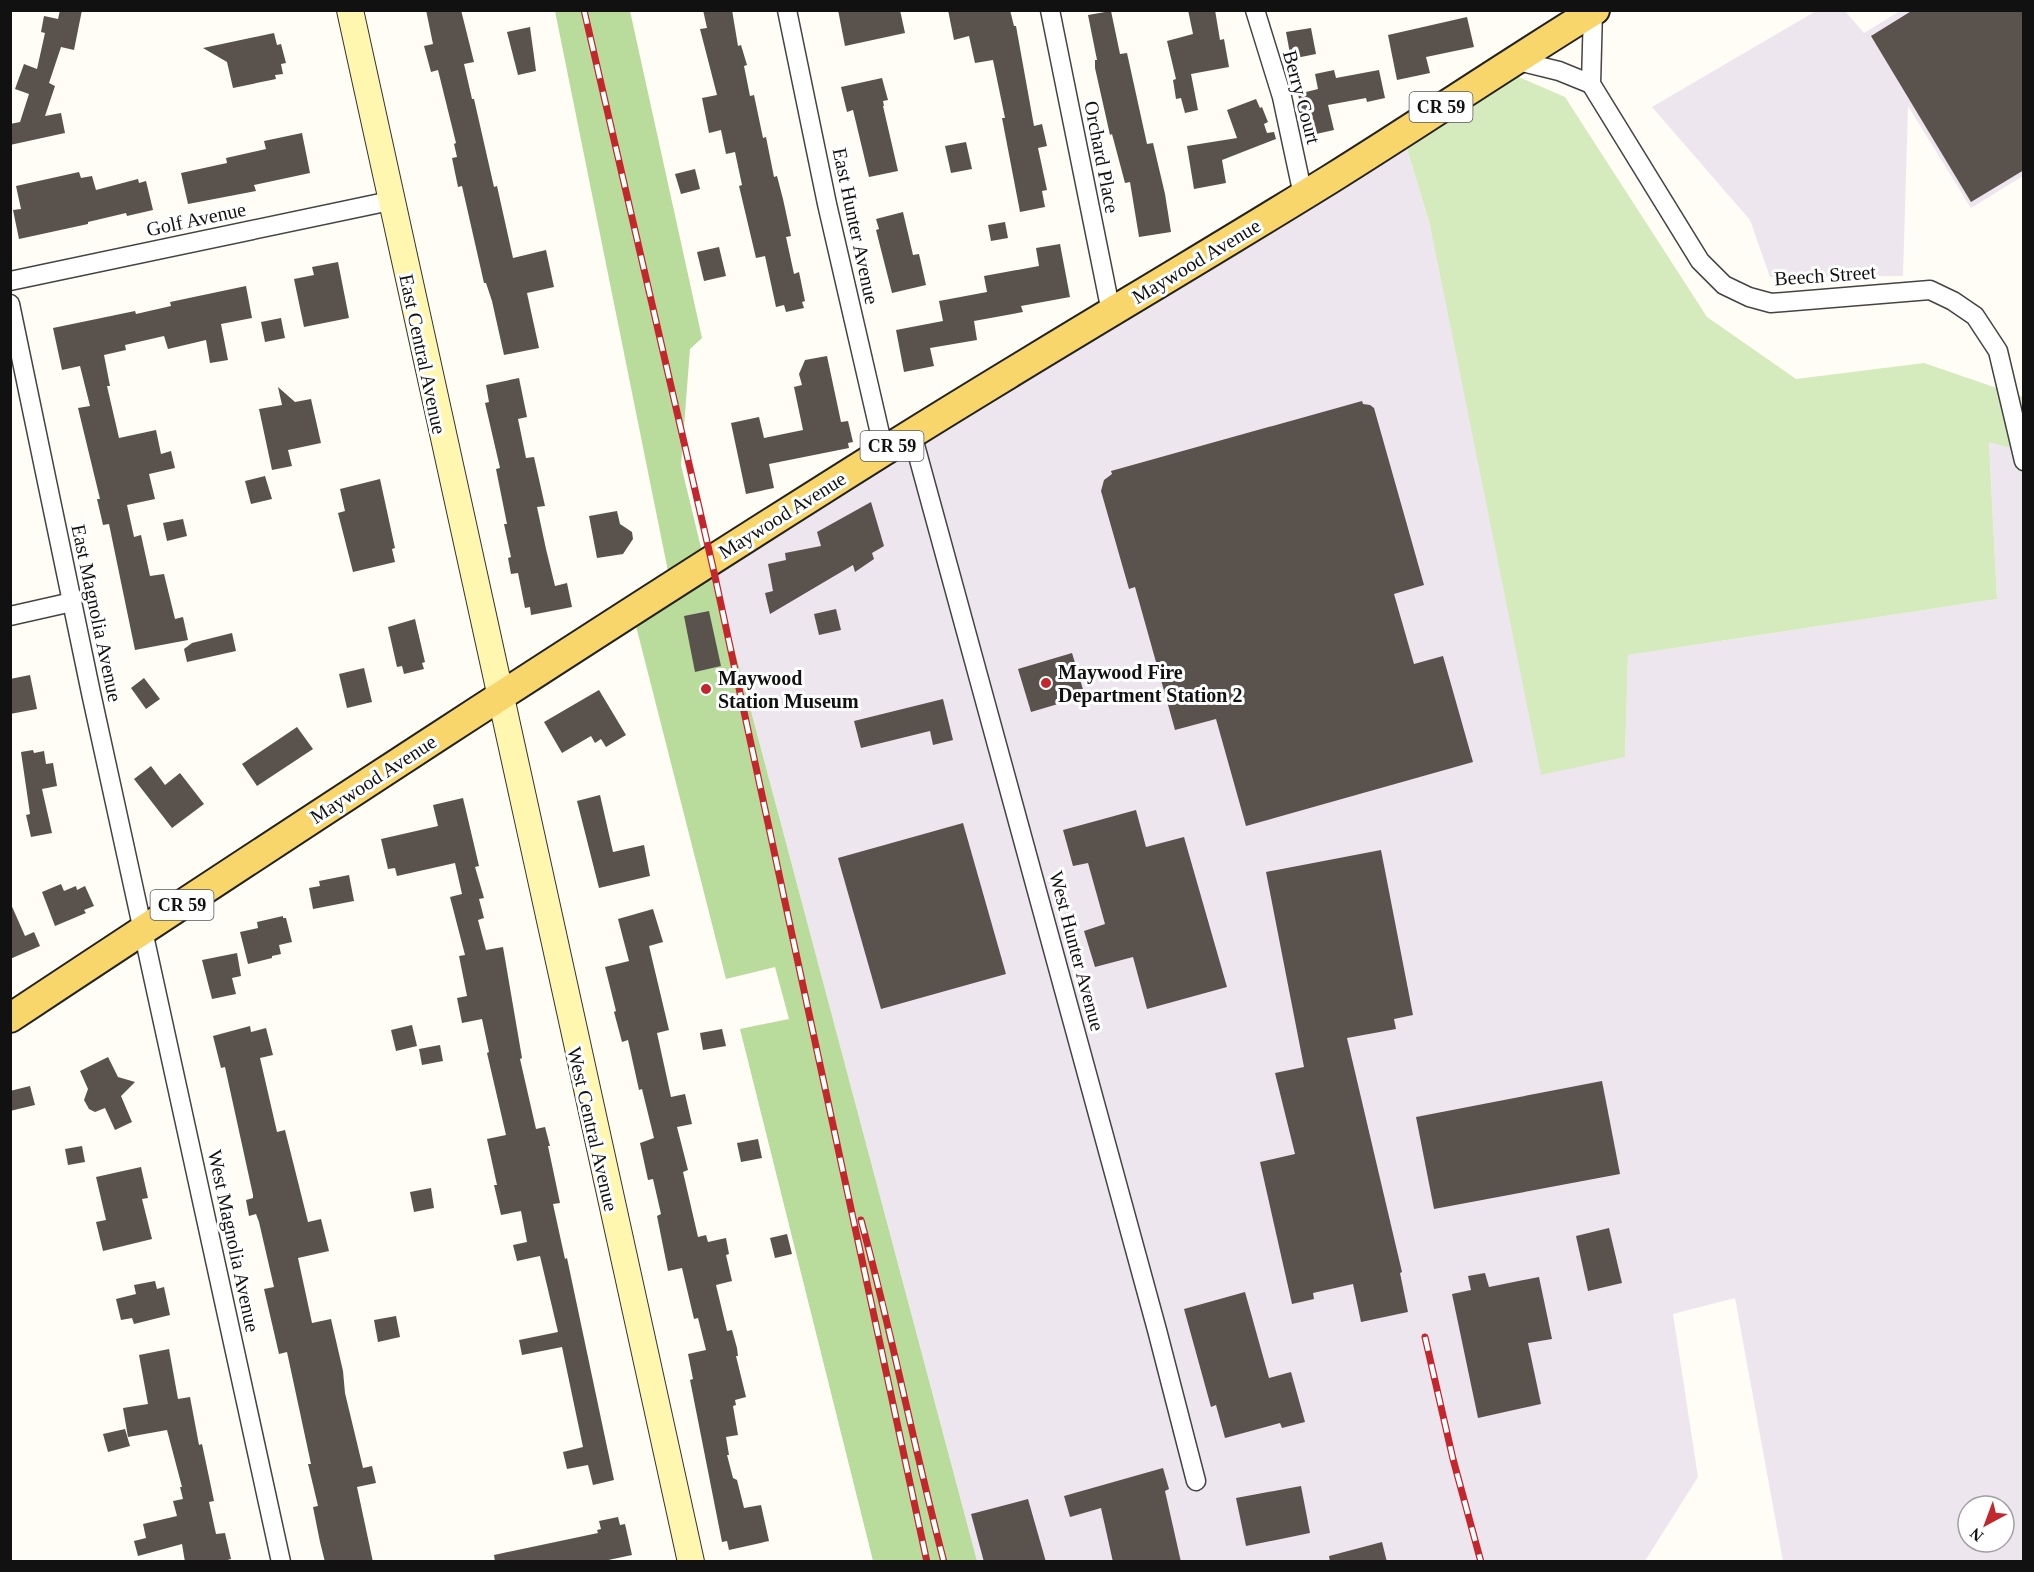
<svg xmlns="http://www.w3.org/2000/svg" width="2034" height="1572" font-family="Georgia,serif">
  <rect width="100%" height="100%" fill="#fffdf5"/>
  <g fill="#eee6ef" fill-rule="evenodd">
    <polygon points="1816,11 1845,11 1864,33 1900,11 2023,11 2023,176 1971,208 1908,106 1903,276 1770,277 1750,220 1652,107"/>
    <path d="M1402,132L1430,225L1625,757L1628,655L1997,599L1989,441L2023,451V1561H1783L1735,1298L1673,1314L1698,1477L1645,1561H977L714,572ZM1968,1506H2004V1542H1968Z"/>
  </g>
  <polygon fill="#d5ebbd" points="1500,69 1565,97 1707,317 1796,379 1924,363 2023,397 2023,451 1989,442 1997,599 1628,655 1625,757 1541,775 1430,225 1402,132"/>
  <g fill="#b9dc9c">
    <polygon points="555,11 630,11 702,338 690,349 681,465 705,564 671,586"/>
    <polygon points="714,572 977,1561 873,1561 740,1029 789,1019 775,967 726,979 635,622"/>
  </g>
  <g fill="#5a524d">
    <polygon points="60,10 82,10 74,50 61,47 49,83 55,86 45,116 61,113 65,133 10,145 10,124 20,122 29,94 15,89 24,64 37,69 45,33 41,32 44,16 58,19"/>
    <polygon points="426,10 461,10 474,62 464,64 472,99 474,99 494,187 497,186 513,258 546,250 554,287 527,293 539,348 504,355 492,301 486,283 484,283 462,186 458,187 452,158 457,157 454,144 456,143 438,70 431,72 424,46 433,44"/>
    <polygon points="703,10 732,10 738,46 741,45 747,65 744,66 750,96 754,95 763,138 766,137 774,177 777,176 783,199 791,236 786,237 794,274 799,272 805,301 802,302 804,308 786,312 784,305 776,307 765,256 756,258 739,186 742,185 735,152 726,154 721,130 709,133 702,98 717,95 700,29 707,28"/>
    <polygon points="838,10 900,10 905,33 845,46"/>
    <polygon points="948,10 1010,10 1014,26 1016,26 1034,126 1042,124 1047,146 1038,148 1047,190 1042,191 1045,207 1020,212 1002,118 1005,118 993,60 975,63 969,36 954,40"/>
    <polygon points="1188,10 1215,10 1220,40 1224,39 1229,67 1191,74 1198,110 1185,113 1181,98 1176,99 1173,80 1176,79 1167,41 1193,34"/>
    <polygon points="1913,10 2024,10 2024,170 1971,202 1871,36"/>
    <polygon points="1111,11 1120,54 1127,53 1147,144 1153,143 1165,194 1171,232 1139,237 1130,182 1125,183 1112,134 1110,135 1095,68 1095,60 1097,60 1088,15"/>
    <polygon points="1467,17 1474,47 1426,57 1430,73 1397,80 1388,35"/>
    <polygon points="530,27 536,71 518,75 507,32"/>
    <polygon points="1311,28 1316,54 1291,59 1286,32"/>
    <polygon points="274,33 277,45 281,44 286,63 281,64 283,74 275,75 276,79 233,88 227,62 203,48"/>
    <polygon points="1334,70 1336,78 1379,70 1385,98 1367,102 1366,98 1328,105 1334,130 1307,136 1298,94 1318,89 1315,74"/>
    <polygon points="882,78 888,100 883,101 884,106 883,106 898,171 869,177 853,110 847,112 841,87"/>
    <polygon points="1256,99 1260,108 1262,107 1268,122 1264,124 1267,133 1274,132 1276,139 1222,160 1226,183 1194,189 1187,146 1237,138 1227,110"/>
    <polygon points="302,133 310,173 254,185 256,191 188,204 181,173 227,163 226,158 266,149 264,141"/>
    <polygon points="966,142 972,169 951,173 945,146"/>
    <polygon points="695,169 700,189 681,194 675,174"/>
    <polygon points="79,172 81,178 92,176 96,190 138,179 139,183 146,181 153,210 127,216 126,213 88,222 88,224 19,239 13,210 21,209 16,186"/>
    <polygon points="903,212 913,255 919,254 926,285 892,293 876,230 879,229 876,219"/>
    <polygon points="1005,222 1008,238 991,241 988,225"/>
    <polygon points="1060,244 1070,297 1021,306 1023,312 974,321 977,340 930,348 934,366 904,372 896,330 943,321 939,301 987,292 984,276 1039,266 1036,248"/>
    <polygon points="719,247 726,276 704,281 697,252"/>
    <polygon points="338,262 349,318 304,327 294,279 314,275 312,267"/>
    <polygon points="246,286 252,318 221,324 228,360 210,363 206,340 168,349 164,336 125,345 126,350 104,355 110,386 107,386 119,438 156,430 161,454 171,451 175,468 149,474 155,499 127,505 134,537 141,535 150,576 164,574 175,619 183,617 188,640 135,650 109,524 103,525 97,499 100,499 78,408 90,406 80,366 62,370 53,328 135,311 136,314 171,306 170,302"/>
    <polygon points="281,318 285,338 265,342 261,322"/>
    <polygon points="827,356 841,422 848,421 853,442 848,443 849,448 769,464 774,488 746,494 731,423 759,417 764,438 803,430 794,387 802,385 799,374 805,360"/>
    <polygon points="519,378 527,417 518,419 526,458 534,457 545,506 537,507 546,549 555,586 567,583 572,607 531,615 530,607 525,608 518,573 511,574 508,558 511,557 504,524 507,524 496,469 500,468 485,403 489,402 486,385"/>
    <polygon points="278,387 295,402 311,399 321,443 288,450 292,466 272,470 259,409 282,405"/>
    <polygon points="1362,401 1363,404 1370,405 1374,408 1424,585 1394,594 1414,664 1443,656 1473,762 1246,826 1216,719 1175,730 1135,587 1129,589 1101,491 1104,480 1112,474 1111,471"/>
    <polygon points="265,476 272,499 251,504 245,481"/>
    <polygon points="380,479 395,548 392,549 395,562 353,572 338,513 345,511 340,489"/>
    <polygon points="871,502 884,546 872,553 874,559 855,572 853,565 770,614 765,593 773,591 768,564 786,560 785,553 821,546 817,532"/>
    <polygon points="617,511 620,524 632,532 633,539 623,554 597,558 589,516"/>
    <polygon points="183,519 187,536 167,541 163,523"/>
    <polygon points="836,609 841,630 819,635 814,614"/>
    <polygon points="709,611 721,666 695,672 684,616"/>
    <polygon points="415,619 425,662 422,663 424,669 404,674 402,666 397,667 388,627"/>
    <polygon points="232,633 236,651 187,662 184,649 192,643"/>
    <polygon points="1072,653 1085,696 1031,712 1018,669"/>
    <polygon points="364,668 372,702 347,708 339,674"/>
    <polygon points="30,675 37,709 10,714 10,679"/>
    <polygon points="144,678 160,699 146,709 131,688"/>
    <polygon points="599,690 626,735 606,747 601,739 595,743 591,736 562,753 544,722"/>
    <polygon points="943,699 953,740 933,745 930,731 861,748 854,721"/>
    <polygon points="297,727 313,749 257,786 242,764"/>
    <polygon points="33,750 34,753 44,751 46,764 53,763 57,786 42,789 52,833 31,837 26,815 30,814 21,752"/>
    <polygon points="151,766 165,785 180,773 204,804 172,828 134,779"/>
    <polygon points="600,795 613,852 644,845 650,876 599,888 577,801"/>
    <polygon points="463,798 479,866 475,867 484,898 479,899 484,918 478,920 486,950 503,947 522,1058 520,1059 536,1129 545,1127 550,1146 548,1146 560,1203 553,1204 565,1259 567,1258 614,1480 593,1485 588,1465 567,1469 563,1452 583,1447 562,1347 522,1355 519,1340 558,1332 540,1256 517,1261 513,1245 527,1242 521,1211 501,1215 494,1185 497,1185 487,1139 506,1135 487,1053 489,1052 482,1019 462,1023 457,998 467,996 459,956 465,955 450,897 462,894 455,863 397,876 395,868 388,869 381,839 438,826 433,805"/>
    <polygon points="1136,810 1146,847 1184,837 1227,987 1147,1009 1133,957 1095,967 1084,931 1105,924 1088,863 1073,866 1063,830"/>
    <polygon points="963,823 1006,974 881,1009 838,858"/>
    <polygon points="1381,850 1413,1015 1394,1019 1396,1029 1347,1038 1402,1272 1400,1273 1408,1312 1361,1322 1353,1284 1313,1293 1314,1299 1292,1304 1260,1162 1295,1154 1275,1073 1304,1067 1266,872"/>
    <polygon points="349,875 354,901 313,909 309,888 320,886 319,881"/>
    <polygon points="61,884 64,891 76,886 77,890 85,886 94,906 84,910 86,913 55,926 42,892"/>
    <polygon points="10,902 25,936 34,932 40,946 10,959"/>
    <polygon points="653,909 663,942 649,946 669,1030 657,1033 671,1097 685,1094 692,1124 677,1127 688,1170 683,1172 698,1237 706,1235 708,1242 726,1238 729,1254 726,1255 732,1281 716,1285 727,1331 732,1330 737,1348 738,1356 736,1356 746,1397 735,1400 736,1405 733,1406 738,1435 726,1437 729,1455 727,1455 733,1478 737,1480 744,1508 761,1505 769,1541 729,1550 727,1541 722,1542 690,1380 693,1379 688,1354 706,1350 698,1318 694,1319 682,1268 668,1271 657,1216 661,1214 653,1179 648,1180 640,1143 654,1138 642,1089 639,1090 628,1040 622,1042 614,1012 616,1011 605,967 629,961 618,919"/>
    <polygon points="283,916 283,918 286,918 292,942 279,945 281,954 272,956 272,958 248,964 240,932 258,928 257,922"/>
    <polygon points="237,953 241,976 232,978 236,994 212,999 202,960"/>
    <polygon points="412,1025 417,1046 396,1051 391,1030"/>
    <polygon points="250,1026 251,1032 266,1028 273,1055 260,1058 277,1132 285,1130 308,1222 321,1219 329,1251 298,1258 312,1323 331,1319 343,1371 345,1393 363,1468 372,1466 376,1483 357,1487 373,1562 325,1562 320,1542 313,1507 318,1506 308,1464 311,1464 287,1352 279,1354 264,1289 274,1287 259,1222 256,1214 249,1216 246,1200 253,1198 253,1195 225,1067 221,1068 213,1036"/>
    <polygon points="722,1029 726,1046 703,1050 700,1033"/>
    <polygon points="440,1045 443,1061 422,1065 419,1049"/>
    <polygon points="108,1057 118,1077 135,1082 121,1096 132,1122 115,1130 105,1108 95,1112 89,1109 84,1100 88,1089 80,1071"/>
    <polygon points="1602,1081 1620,1174 1434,1209 1416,1117"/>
    <polygon points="30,1086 35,1105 10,1111 10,1091"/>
    <polygon points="758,1139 762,1158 741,1162 737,1143"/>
    <polygon points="82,1146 85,1162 68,1165 65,1149"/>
    <polygon points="141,1167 148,1198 142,1199 152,1239 103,1251 96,1222 106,1220 96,1177"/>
    <polygon points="431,1188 434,1208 414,1212 410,1192"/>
    <polygon points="1609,1228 1622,1283 1588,1291 1576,1236"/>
    <polygon points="787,1234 792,1254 775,1258 770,1238"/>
    <polygon points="1485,1273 1489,1287 1539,1277 1552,1339 1528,1343 1541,1404 1478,1418 1452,1294 1471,1290 1468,1276"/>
    <polygon points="155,1281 157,1289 164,1287 170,1315 134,1324 132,1318 121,1320 116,1299 136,1294 134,1285"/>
    <polygon points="1245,1292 1269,1378 1291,1372 1305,1422 1282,1428 1280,1423 1225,1438 1216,1405 1211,1407 1184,1309"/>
    <polygon points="396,1316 400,1337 378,1342 374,1320"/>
    <polygon points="169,1349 178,1399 190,1397 199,1445 202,1444 214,1501 209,1502 216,1534 225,1533 231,1559 221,1562 185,1562 182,1544 138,1556 134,1541 146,1538 143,1524 177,1516 173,1501 183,1499 180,1487 182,1487 167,1430 128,1437 123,1408 148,1404 139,1355"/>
    <polygon points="125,1429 130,1446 108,1452 103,1434"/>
    <polygon points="1163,1468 1169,1489 1165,1491 1181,1562 1113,1562 1101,1508 1070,1517 1064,1496"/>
    <polygon points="1301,1486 1310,1533 1246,1546 1236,1498"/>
    <polygon points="1028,1499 1046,1562 984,1562 971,1514"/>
    <polygon points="618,1517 620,1525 625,1524 632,1555 599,1562 495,1562 494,1555 598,1533 597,1530 601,1529 599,1521"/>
    <polygon points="1382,1542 1387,1562 1330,1562 1329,1556"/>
  </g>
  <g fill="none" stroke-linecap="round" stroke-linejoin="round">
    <g stroke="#444" stroke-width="21">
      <g id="street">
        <polyline points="787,10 827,204 884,451"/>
        <polyline points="1050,10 1111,312"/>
        <polyline points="1255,10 1282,97 1303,195"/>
        <polyline points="1593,10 1591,84 1700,261 1724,285 1749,297 1771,303 1930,290 1953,301 1975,316 1998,351 2024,461"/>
        <polyline points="1514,60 1559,71 1591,84"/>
        <polyline points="10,281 390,201"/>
        <polyline points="10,304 91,693 281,1562"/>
        <polyline points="912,434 1157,1330 1196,1481"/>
        <polyline points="10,616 72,602"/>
      </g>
    </g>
    <g stroke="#333" stroke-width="28">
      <path id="secondary" d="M350,10C459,528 574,1045 691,1562"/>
    </g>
    <g stroke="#222" stroke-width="32">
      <path id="primary" d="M10,1018C299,827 588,637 881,453C1030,359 1182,271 1332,178C1420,123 1506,65 1595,10"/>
    </g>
    <use href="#street" stroke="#fff" stroke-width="18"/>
    <use href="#secondary" stroke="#fff6b0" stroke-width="26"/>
    <use href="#primary" stroke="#f9d66b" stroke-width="28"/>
    <g stroke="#c4262e" stroke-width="7">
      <g id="rail">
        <polyline points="584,10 714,572 927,1562"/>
        <path d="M861,1220C892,1333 914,1448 944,1562"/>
        <polyline points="1425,1337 1453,1459 1481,1562"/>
      </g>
    </g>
    <use href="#rail" stroke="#fff" stroke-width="4.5" stroke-dasharray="14" stroke-linecap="butt"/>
  </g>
  <g fill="#c4262e" stroke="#fff" stroke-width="2">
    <circle cx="1046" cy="683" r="6"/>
    <circle cx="706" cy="689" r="6"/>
  </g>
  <g text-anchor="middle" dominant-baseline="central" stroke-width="6" stroke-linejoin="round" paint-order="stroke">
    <g fill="#fff" stroke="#585858" stroke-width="1.5">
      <rect x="1409.5" y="92" width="63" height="30" rx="4.5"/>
      <rect x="860.5" y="431" width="63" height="30" rx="4.5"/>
      <rect x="150.5" y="890" width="63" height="30" rx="4.5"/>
    </g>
    <g font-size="18" font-weight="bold" fill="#111">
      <text x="1441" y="107">CR 59</text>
      <text x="892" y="446">CR 59</text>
      <text x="182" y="905">CR 59</text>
    </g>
    <g font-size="20" fill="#111" stroke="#fff">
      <text transform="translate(1302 97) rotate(75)">Berry Court</text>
      <text transform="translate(1102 157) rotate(79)">Orchard Place</text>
      <text transform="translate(196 219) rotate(-12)">Golf Avenue</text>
      <text transform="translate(856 226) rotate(78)">East Hunter Avenue</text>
      <text transform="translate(1196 261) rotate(-31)">Maywood Avenue</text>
      <text transform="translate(1825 275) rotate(-4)">Beech Street</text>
      <text transform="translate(423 354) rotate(78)">East Central Avenue</text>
      <text transform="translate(782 515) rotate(-32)">Maywood Avenue</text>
      <text transform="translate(97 613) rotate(78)">East Magnolia Avenue</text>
      <text transform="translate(373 779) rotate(-33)">Maywood Avenue</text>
      <text transform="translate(1077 951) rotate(75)">West Hunter Avenue</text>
      <text transform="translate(593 1129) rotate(77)">West Central Avenue</text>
      <text transform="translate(234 1241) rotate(78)">West Magnolia Avenue</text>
    </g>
    <g font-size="20" font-weight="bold" fill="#111" stroke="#fff" text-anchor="start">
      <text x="1058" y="672">Maywood Fire<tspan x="1058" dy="23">Department Station 2</tspan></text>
      <text x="718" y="678">Maywood<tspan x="718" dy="23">Station Museum</tspan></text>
    </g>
  </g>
  <rect width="2034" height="1572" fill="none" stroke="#111111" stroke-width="24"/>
  <g transform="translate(1986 1524) rotate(221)"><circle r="28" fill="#ffffff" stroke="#a0a0a0" stroke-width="1.5"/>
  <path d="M0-4.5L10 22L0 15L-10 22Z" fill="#c4262e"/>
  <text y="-9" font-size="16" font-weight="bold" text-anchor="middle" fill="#111111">N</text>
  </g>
</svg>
